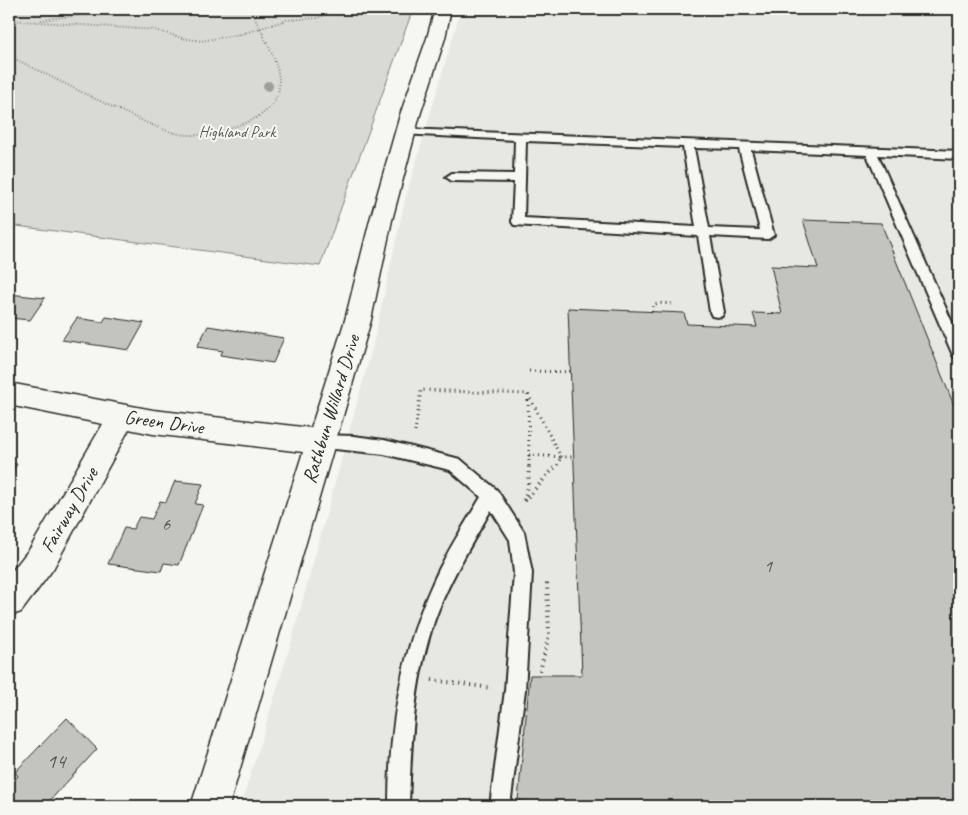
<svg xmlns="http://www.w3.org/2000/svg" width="968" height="815" font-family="Caveat,sans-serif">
  <rect width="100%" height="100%" fill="#f6f6f2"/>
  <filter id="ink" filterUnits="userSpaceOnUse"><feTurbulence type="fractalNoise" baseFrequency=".02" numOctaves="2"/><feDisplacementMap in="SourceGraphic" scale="10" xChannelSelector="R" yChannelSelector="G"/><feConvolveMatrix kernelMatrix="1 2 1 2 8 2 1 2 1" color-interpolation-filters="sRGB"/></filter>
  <g filter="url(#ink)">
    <polygon fill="#e7e7e3" points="461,9 959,9 959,806 241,806 291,643 373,345 405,200"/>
    <polygon fill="#d9d9d5" stroke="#828280" points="9,9 413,9 320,266 9,225"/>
    <g fill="#c3c3c0" stroke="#2b2b2b">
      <polygon points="803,220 881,223 959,418 959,806 542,806 518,800 530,675 582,675 568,308 684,313 687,324 757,327 753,313 782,314 771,266 818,268"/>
      <polygon points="9,294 45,298 30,320 9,318"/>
      <polygon points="106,317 144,323 129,350 62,340 77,318 103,322"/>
      <polygon points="208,326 284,338 273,363 220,355 223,351 197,347"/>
      <polygon points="9,463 17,464 9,478"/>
      <polygon points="175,481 203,484 195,504 203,505 179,565 164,563 161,571 108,564 124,528 133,529 139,517 152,519 160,501 166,502"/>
      <polygon points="67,718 97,749 45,806 9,806 9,785 18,776 15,772"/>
    </g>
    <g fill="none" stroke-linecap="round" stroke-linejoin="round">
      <g stroke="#2b2b2b" stroke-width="4">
        <g id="lane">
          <path d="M405,129L959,151V159L878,155L959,338V359L954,357L952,353L867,155L751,150L774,235L768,239L710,236L724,312L722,316L717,317L712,316L710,312L698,236L514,225L512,222L514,182L452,181L446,177L452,173L514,174L515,140L401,134L400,132ZM526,141L683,147L696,227L524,218ZM694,148L739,149L760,230L709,228Z"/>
          <path d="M320,435L354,436L384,440L460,459L497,490L524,532L532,573L525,690L510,806H490L505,690L514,573L510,540L491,510C472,543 452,576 438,611C414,673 411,741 409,806H389C389,728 401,651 434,580C447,551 465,524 481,497L450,470L384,454L315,447L312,442L315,437Z"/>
        </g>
      </g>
      <g stroke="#2b2b2b" stroke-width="3">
        <polygon id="street" points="435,9 451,9 445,38 420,115 392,220 371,320 229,806 191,806 303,452 153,434 129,429 53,569 21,612 9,616 9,575 31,547 103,424 9,405 9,383 153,410 311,428 345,320 370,220 400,115 427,38"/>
      </g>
      <g stroke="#2b2b2b" stroke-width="2" stroke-dasharray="0.5 2.5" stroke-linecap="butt">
        <polyline points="9,20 155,30 182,38 201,41 241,34 287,20 317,18 324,15 326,9"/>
        <polyline points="41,20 91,14 114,9"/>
        <path d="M9,56C50,76 90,97 132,116C150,124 169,134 189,135C208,136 227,129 245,123C307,98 269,52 251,9"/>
      </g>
      <g stroke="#2b2b2b" stroke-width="3" stroke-dasharray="1 4" stroke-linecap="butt">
        <polyline points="652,312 653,305 658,303 674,304"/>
        <polyline points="529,371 571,372"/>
        <polyline points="528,395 529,455 561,457 557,466"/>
        <polyline points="415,432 421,390 528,394 561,457 574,457"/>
        <polyline points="529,466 529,455"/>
      </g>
      <g stroke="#2b2b2b" stroke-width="4" stroke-dasharray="1 4.5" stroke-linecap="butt">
        <polyline points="524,500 528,487 529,465"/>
        <polyline points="524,501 557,465"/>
        <polyline points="540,671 549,635 547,581"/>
        <polyline points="432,680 492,688"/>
      </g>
      <use href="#lane" fill="#f6f6f2" fill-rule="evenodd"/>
      <use href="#street" fill="#f6f6f2" fill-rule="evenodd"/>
    </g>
    <circle fill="#9e9e9c" cx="268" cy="86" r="5"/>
  </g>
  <g text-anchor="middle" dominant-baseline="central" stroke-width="4" stroke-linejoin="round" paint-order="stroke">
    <g font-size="16" fill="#565656" stroke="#f6f6f2">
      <text x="237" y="132">Highland Park</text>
    </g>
    <g font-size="18" fill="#515150">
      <text x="166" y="524">6</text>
      <text x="768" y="566">1</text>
    </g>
    <g font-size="20" fill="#2b2b2b" stroke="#f6f6f2">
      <text transform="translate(331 409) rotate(-73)">Rathbun Willard Drive</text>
      <text transform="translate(164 422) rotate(8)">Green Drive</text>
      <text transform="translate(69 510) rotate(-60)">Fairway Drive</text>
    </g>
    <g font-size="21" fill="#515150">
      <text x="56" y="761">14</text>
    </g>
  </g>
  <rect width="968" height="815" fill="none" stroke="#f6f6f2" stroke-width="30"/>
  <rect x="15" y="15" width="938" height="785" fill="none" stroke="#2b2b2b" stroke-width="2" filter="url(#ink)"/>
</svg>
